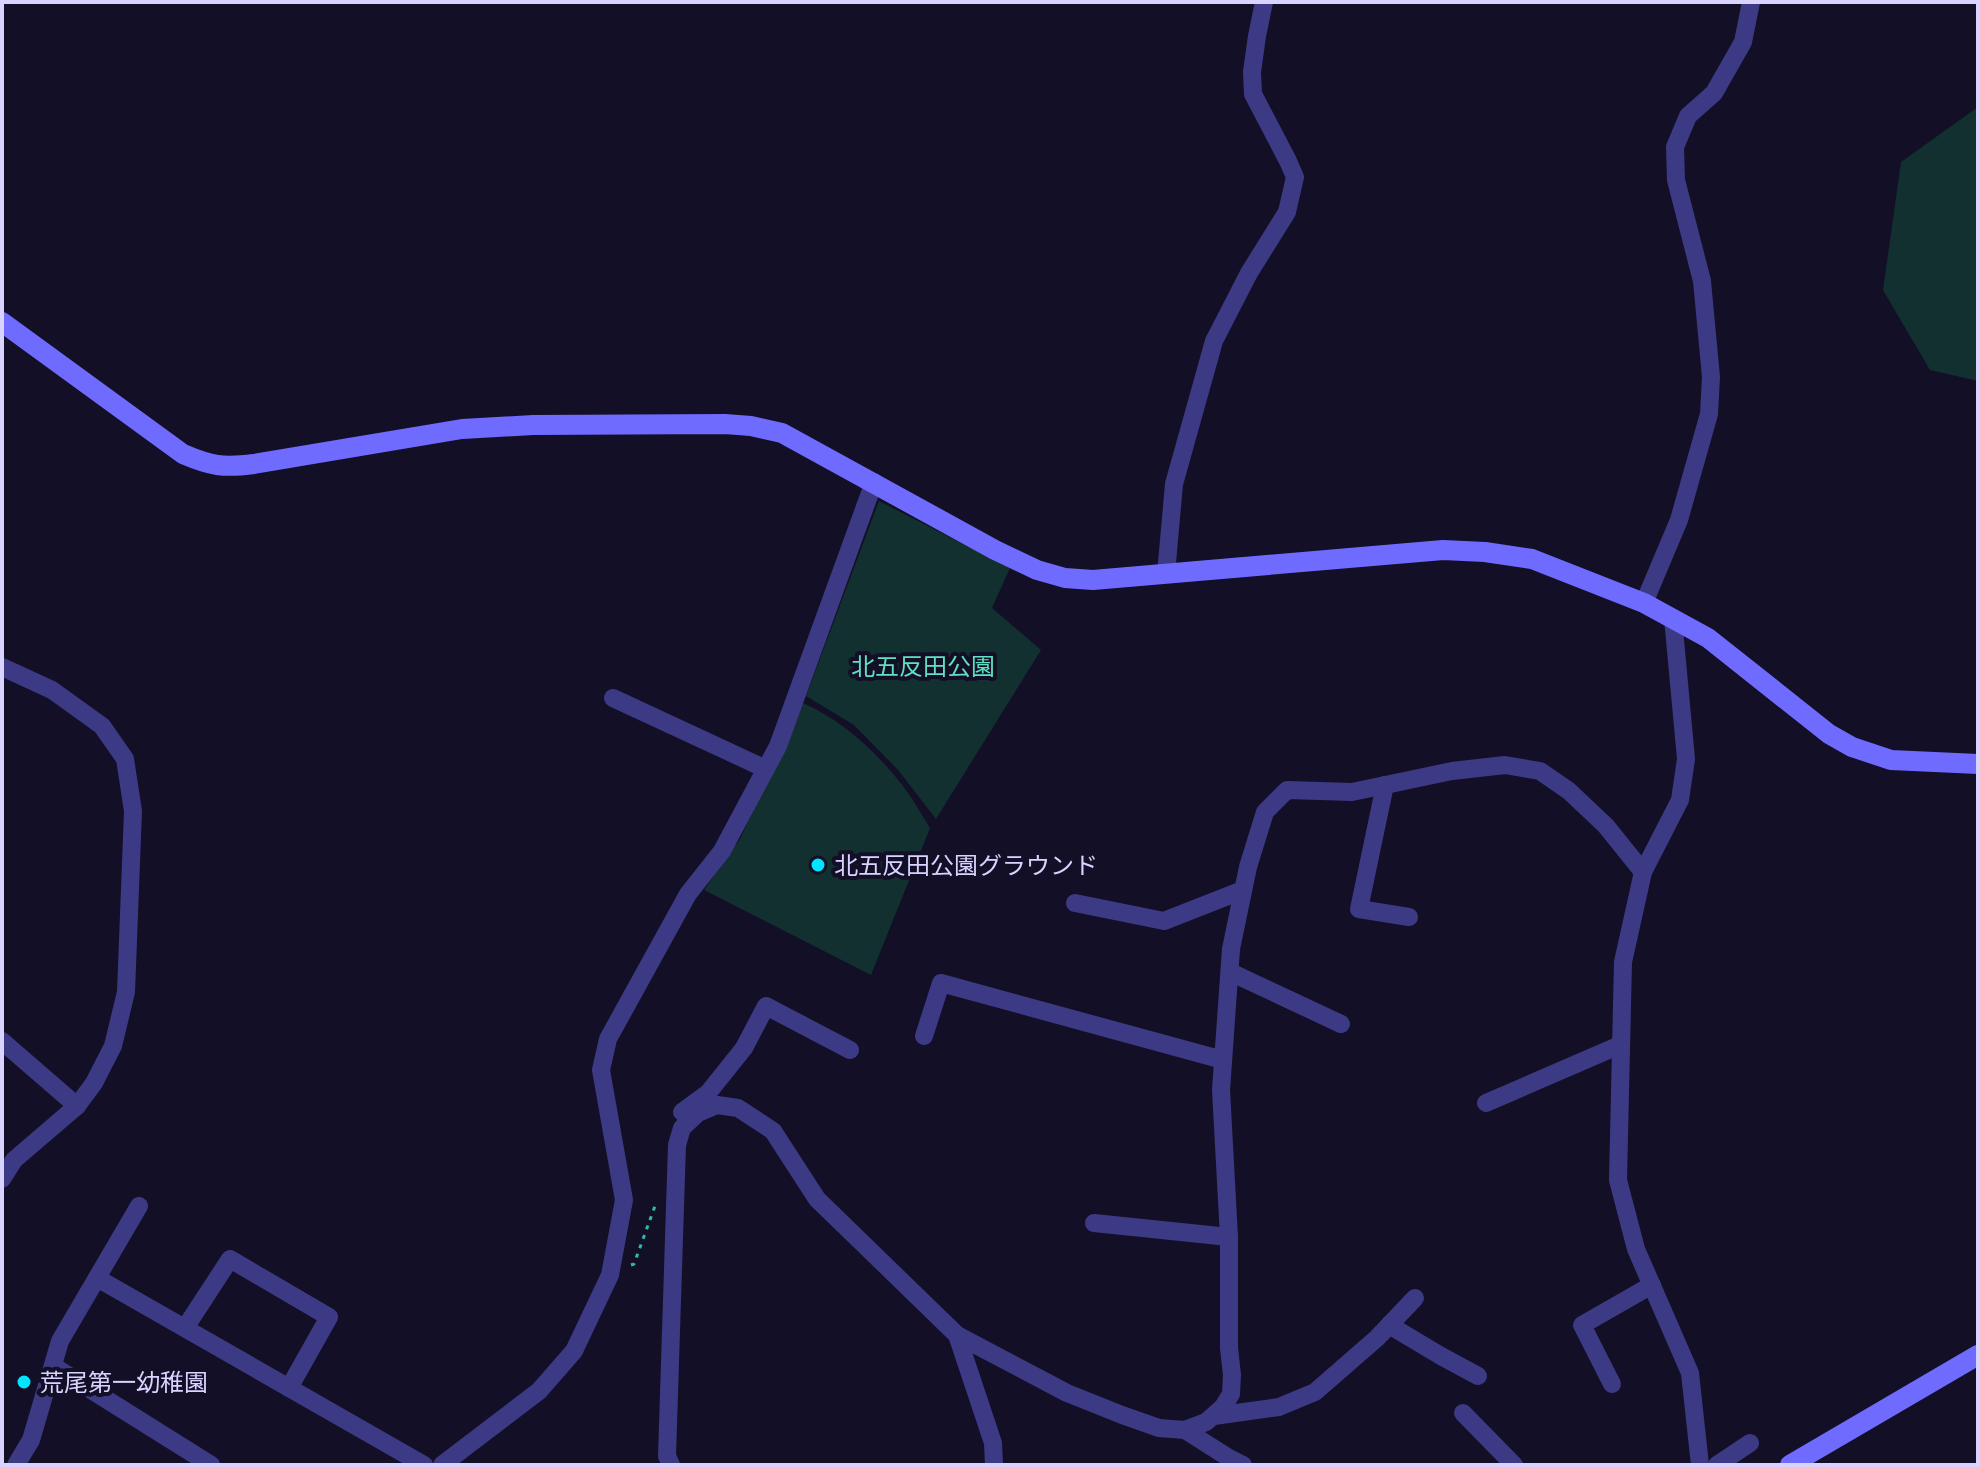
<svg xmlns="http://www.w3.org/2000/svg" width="1980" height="1467" font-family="'IBM Plex Sans','Noto Sans JP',sans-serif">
  <rect width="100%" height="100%" fill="#130f26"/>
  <g fill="#12302f">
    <polygon points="1978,107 1978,381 1930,370 1883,290 1901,162"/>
    <polygon points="879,501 1010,568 992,608 1041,650 936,819 898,770 854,725 806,696"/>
    <path d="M803,703C843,721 876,751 903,786C913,799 921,814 930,828L871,975L704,890L740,839Z"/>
  </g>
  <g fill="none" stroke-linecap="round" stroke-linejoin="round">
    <polyline stroke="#2fb8b0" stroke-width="3" stroke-dasharray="4 6" stroke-linecap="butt" points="631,1265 634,1264 655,1206"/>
    <g stroke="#3d3a85" stroke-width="18">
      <polyline points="1166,574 1174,484 1214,341 1249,273 1287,212 1295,177 1288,161 1253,94 1252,72 1257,36 1264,2"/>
      <polyline points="1644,603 1679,520 1709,414 1711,377 1702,281 1676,180 1675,147 1688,116 1714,93 1743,42 1751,2"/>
      <polyline points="1673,618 1686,759 1680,800 1643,872 1623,962 1618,1180 1636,1249 1690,1373 1700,1465"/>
      <polyline points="2,667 52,690 102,726 125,759 133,811 126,992 113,1046 94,1083 77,1106 14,1160 2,1179"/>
      <polyline points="613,698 766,769"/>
      <polyline points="1385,785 1359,909 1409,917"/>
      <polyline points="1075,903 1164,921 1243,890"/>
      <polyline points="1230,972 1341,1024"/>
      <polyline points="924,1036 941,983 1223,1060"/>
      <polyline points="2,1041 77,1106"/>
      <polyline points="1486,1103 1620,1045"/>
      <polyline points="682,1112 708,1093 744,1048 766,1006 850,1050"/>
      <polyline points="1094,1223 1229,1237"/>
      <polyline points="97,1278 424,1465"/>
      <polyline points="1389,1325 1441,1356 1478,1376"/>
      <polyline points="185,1328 230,1259 329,1317 289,1388"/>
      <polyline points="957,1335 993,1443 994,1465"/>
      <polyline points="53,1366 211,1465"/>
      <polyline points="1612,1384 1582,1325 1652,1285"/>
      <polyline points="1463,1413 1514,1465"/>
      <polyline points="1214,1416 1279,1407 1315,1392 1377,1338 1415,1298"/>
      <polyline points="1185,1430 1229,1458 1243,1465"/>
      <polyline points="16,1465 31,1440 60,1341 139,1206"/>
      <polyline points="442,1465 539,1391 574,1351 610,1275 624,1200 601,1070 608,1039 688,894 722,851 778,746 874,482"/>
      <polyline points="671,1465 667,1456 677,1145 682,1128 698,1113 717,1105 738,1108 773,1131 817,1199 957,1335 1067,1393 1122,1415 1159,1428 1185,1430 1206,1422 1223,1407 1231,1394 1232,1375 1229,1348 1229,1237 1221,1090 1231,949 1248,867 1265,812 1287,790 1352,792 1452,771 1505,765 1540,771 1569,791 1606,826 1643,872"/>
      <polyline points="1717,1465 1750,1443"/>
    </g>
    <g stroke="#6f6bff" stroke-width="20">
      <path d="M2,322L183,454C211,466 223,468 254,464L462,429L533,425L725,424L751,426L782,433L995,550L1037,570L1065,578L1093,580L1443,550L1485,552L1532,559L1644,603L1708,638L1829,734L1852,747L1891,760L1978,764"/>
      <polyline points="1790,1465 1978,1355"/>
    </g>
  </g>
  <g fill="#00e5ff" stroke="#130f26" stroke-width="3">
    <circle cx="818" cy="865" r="8"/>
    <circle cx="24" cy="1382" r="8"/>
  </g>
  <g text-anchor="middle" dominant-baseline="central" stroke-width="8" stroke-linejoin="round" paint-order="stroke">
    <g font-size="24" fill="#5fe0c0" stroke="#130f26">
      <text x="923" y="666">北五反田公園</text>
    </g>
    <g font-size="24" fill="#d9d4ff" stroke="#130f26" text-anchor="start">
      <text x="834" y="865">北五反田公園グラウンド</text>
      <text x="40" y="1382">荒尾第一幼稚園</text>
    </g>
  </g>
  <rect width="1980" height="1467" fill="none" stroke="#d9d4ff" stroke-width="8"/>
</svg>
